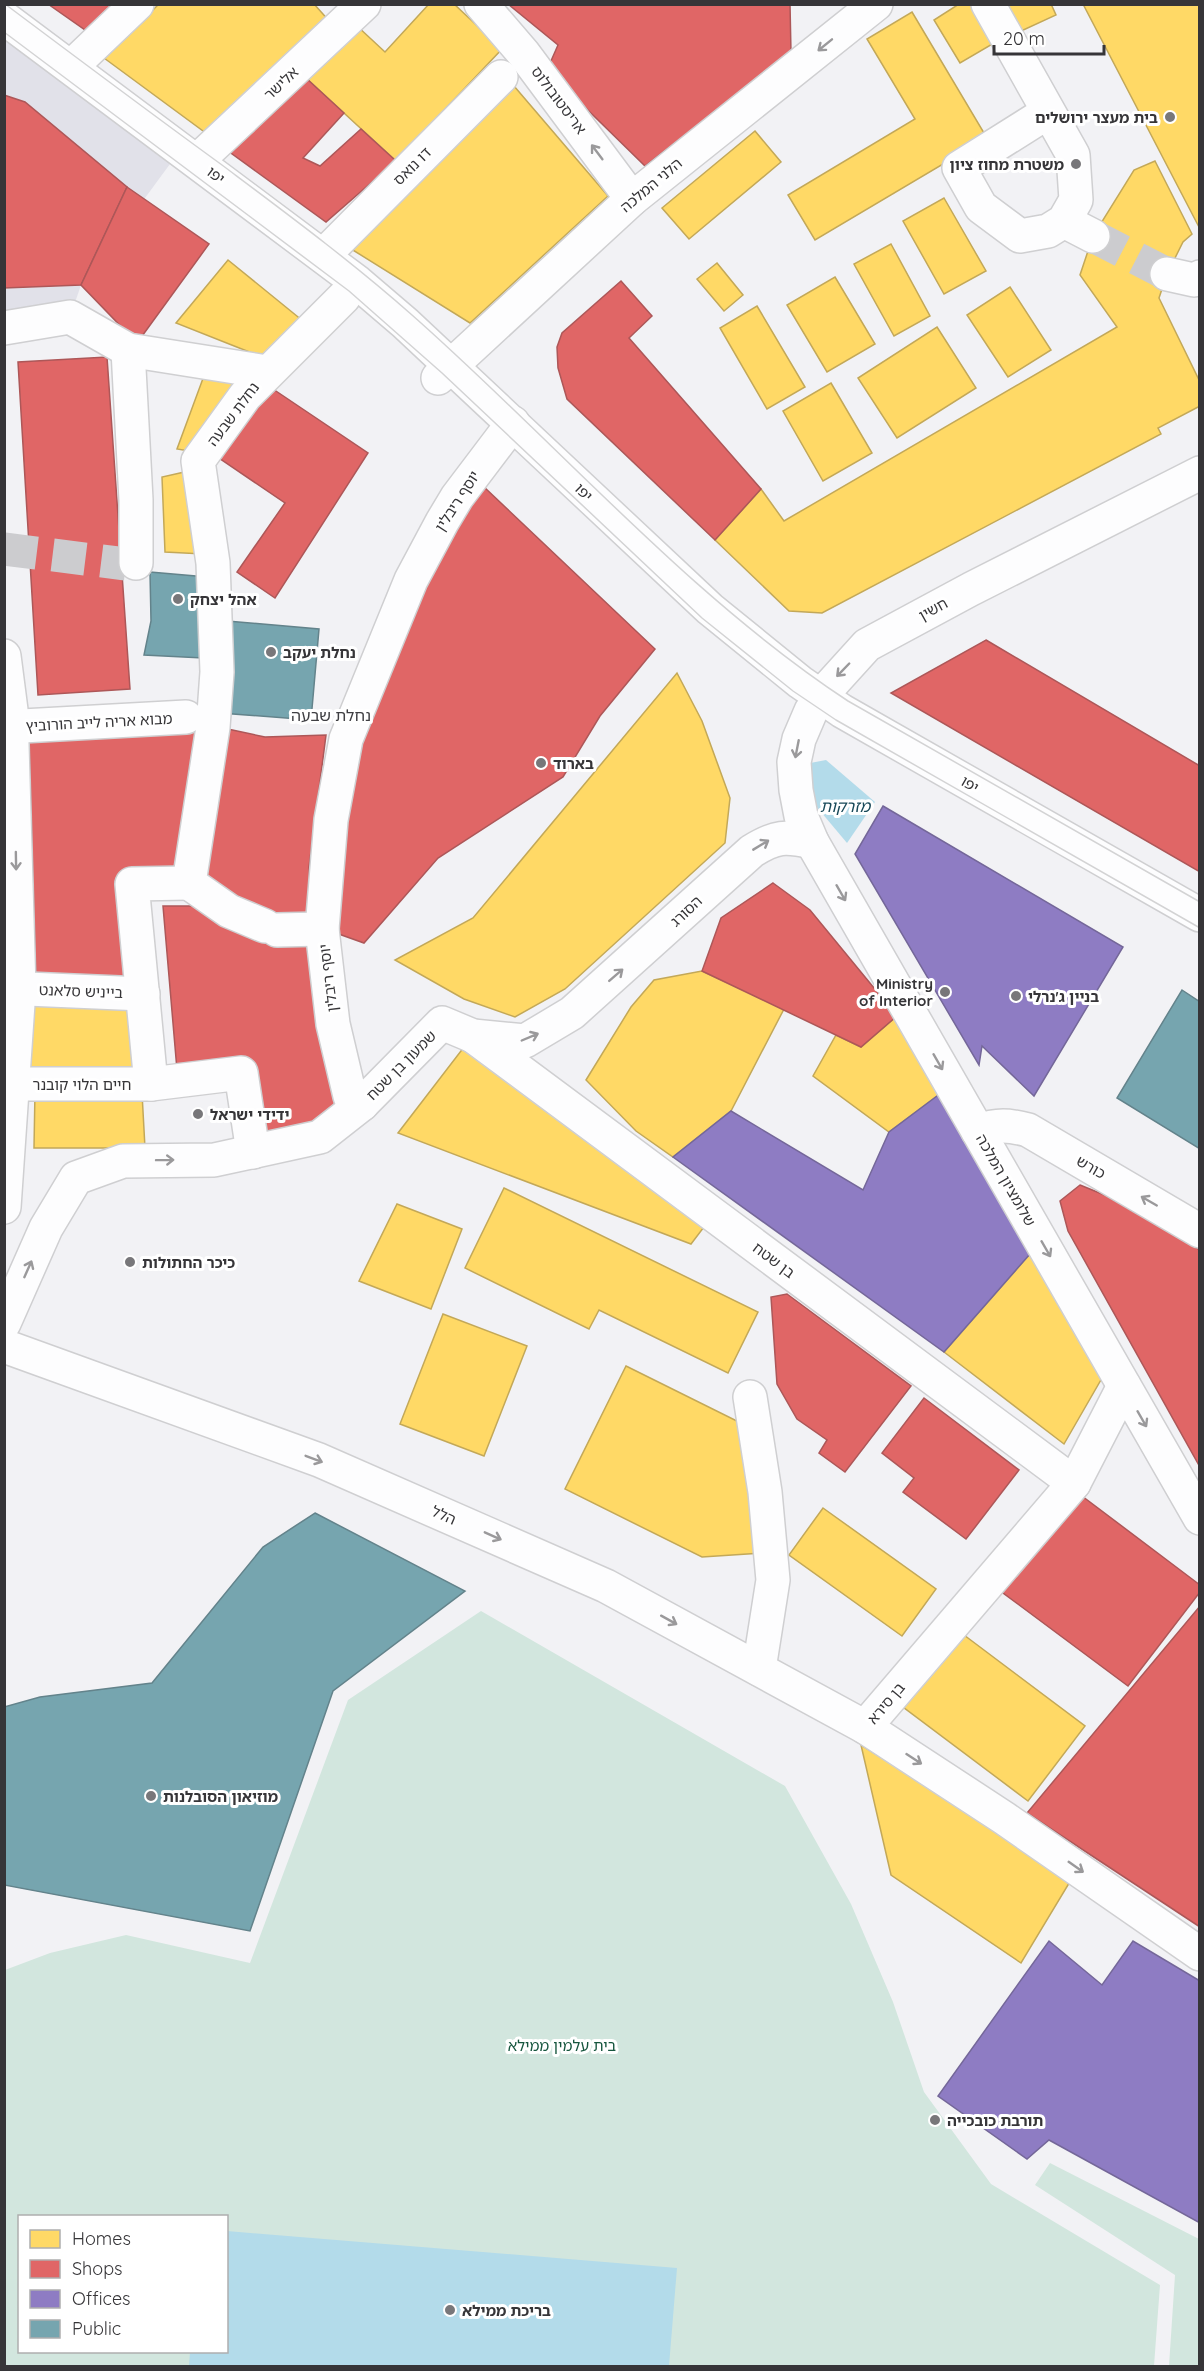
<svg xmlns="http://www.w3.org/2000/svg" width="1204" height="2371" font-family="Quicksand,'Noto Sans Hebrew',sans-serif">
  <rect width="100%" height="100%" fill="#f2f2f5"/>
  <polygon fill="#e1e1e9" points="4,35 181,149 81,285 70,317 4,328"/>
  <g fill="#d2e6de" fill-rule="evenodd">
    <path d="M481,1611L785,1786L851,1904L893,2002L924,2092L991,2184L1160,2285L1154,2366H5V1970L50,1953L126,1935L250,1963L348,1700ZM20,2216H226V2352H20Z"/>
    <polygon points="1050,2163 1199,2239 1199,2366 1169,2366 1175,2275 1035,2185"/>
  </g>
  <g fill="#b3dbea">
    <polygon points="826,760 875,802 847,843 784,768"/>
    <polygon points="227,2231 677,2268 669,2366 189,2366 190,2352 226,2352"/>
  </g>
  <g fill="#ffd966" stroke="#c3a858" stroke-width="1.5">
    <polygon points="159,4 314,4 331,23 214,139 104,58"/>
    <polygon points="429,4 454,4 502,49 396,161 306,78 356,25 385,52"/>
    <polygon points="959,4 979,4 1001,39 960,63 934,20"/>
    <polygon points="1006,4 1051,4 1056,15 1019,32"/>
    <polygon points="1083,4 1200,4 1200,229"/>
    <polygon points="912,12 987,138 815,240 788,195 915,119 867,39"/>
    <polygon points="514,86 608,196 470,323 348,247"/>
    <polygon points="755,131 781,162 689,239 662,208"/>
    <polygon points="1155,161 1192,234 1183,242 1167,274 1159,298 1200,382 1200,406 1158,428 1161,434 822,613 789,611 715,540 761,489 784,521 1117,327 1080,275 1093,236 1134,170"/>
    <polygon points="944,198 986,271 944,294 903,221"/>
    <polygon points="891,244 930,316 894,336 854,264"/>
    <polygon points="228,260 303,321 267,359 176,323"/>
    <polygon points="717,263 743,295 724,311 697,279"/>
    <polygon points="835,277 875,344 827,372 787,305"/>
    <polygon points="1010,287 1051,350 1008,377 967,315"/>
    <polygon points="757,306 805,387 767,409 720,328"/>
    <polygon points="937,327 976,388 897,438 858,378"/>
    <polygon points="205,373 248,379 189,451 177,449"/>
    <polygon points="831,383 872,453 823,481 783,411"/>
    <polygon points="189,471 203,554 165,552 162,477"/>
    <polygon points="677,673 702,721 730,798 725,843 565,989 515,1017 464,999 395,960 473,918"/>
    <polygon points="702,971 784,1009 731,1111 673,1157 636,1131 586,1080 631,1007 654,980"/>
    <polygon points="31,995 134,1000 141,1073 29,1075"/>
    <polygon points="897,1016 941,1093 889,1132 813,1076 836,1035 861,1047"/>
    <polygon points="464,1047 704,1227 691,1244 398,1133"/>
    <polygon points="35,1091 142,1093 145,1148 34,1148"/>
    <polygon points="504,1188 758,1312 728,1373 599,1310 589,1329 465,1268"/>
    <polygon points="397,1204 462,1229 431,1309 359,1281"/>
    <polygon points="1030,1254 1102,1378 1064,1444 944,1352"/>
    <polygon points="443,1314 527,1346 484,1456 400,1424"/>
    <polygon points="626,1366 753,1429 762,1553 702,1557 565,1489"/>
    <polygon points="823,1508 936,1589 902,1636 789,1555"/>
    <polygon points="956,1629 1085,1726 1028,1801 899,1704"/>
    <polygon points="861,1745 1074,1875 1021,1963 891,1875"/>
  </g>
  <g fill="#e06666" stroke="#ad5758" stroke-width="1.5">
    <polygon points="48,4 116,4 88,32"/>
    <polygon points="508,4 790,4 791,53 645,166 547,70 558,45"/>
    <polygon points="306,78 344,113 303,158 320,166 361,129 396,161 326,222 228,151"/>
    <polygon points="4,95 25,102 127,187 81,285 4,288"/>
    <polygon points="127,187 209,244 137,343 81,285"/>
    <polygon points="621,281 652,316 629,338 761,489 715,540 567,399 558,368 557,347 562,333"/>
    <polygon points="107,357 130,689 38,695 18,362"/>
    <polygon points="267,385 368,453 275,598 237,572 285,503 216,456"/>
    <polygon points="483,486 655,649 600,716 563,777 438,858 364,943 333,932 344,815 369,712 433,569"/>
    <polygon points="986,640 1200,766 1200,872 891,693"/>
    <polygon points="223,728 265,737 326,735 309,867 310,890 320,1011 336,1110 303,1127 257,1139 245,1063 177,1070 163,906 198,906"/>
    <polygon points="198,730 189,770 179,871 121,875 128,983 36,980 29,739"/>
    <polygon points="773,883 810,910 897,1016 861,1047 702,971 721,918"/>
    <polygon points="1080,1185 1107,1196 1200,1250 1200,1467 1068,1231 1060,1201"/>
    <polygon points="787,1294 911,1386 845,1472 819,1453 827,1440 797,1419 777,1384 771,1297"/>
    <polygon points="924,1398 1019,1470 966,1539 903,1492 914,1478 882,1453"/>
    <polygon points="1074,1490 1200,1585 1200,1592 1128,1686 999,1590"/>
    <polygon points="1200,1606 1200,1927 1027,1813"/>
  </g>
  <g fill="#8e7cc3" stroke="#746799" stroke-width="1.5">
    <polygon points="883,806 1123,947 1034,1096 982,1046 979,1065 855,854"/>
    <polygon points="941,1093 1030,1254 944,1352 673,1157 731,1111 863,1190 889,1132"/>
    <polygon points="1049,1941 1102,1985 1133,1941 1200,1981 1200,2223 1049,2140 1027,2159 938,2096"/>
  </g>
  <g fill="#76a5af" stroke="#63838b" stroke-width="1.5">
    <polygon points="150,572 207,577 203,658 144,655 151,621"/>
    <polygon points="227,621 319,629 311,720 220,713"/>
    <polygon points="1182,990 1200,1002 1200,1149 1117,1098"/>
    <polygon points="315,1513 465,1591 333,1691 250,1931 4,1885 4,1707 40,1697 152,1683 263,1547"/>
  </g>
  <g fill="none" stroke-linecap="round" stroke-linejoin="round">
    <g stroke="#cccccf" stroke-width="33" stroke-dasharray="33 16" stroke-linecap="butt">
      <polyline points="1093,236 1167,274"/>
      <polyline points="4,549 126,564"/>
    </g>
    <g stroke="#cfcfd1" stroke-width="36">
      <g id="minor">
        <polyline points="481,4 524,54 632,199"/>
        <polyline points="988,4 1073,155 1076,200 1064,221 1048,231 1020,236 981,207 959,168 1048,112"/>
        <polyline points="4,18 357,282 405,323 710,609 800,682 842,711 1200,915"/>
        <polyline points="71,67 137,4"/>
        <polyline points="197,161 364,4"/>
        <polyline points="1064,221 1093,236"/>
        <polyline points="323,256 501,77"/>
        <polyline points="1167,274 1194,280 1200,277"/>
        <polyline points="4,328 70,317 128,350 267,372"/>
        <polyline points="128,350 136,500 136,563"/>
        <polyline points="438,378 632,199 876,4"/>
        <polyline points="1200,473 971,589 867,645 828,688 811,711 799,739 794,762 796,790 801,816 812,842 1200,1518"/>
        <polyline points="4,656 11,710 19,989 4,1207"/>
        <polyline points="4,727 186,717"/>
        <polyline points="189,883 132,884 151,1084 241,1073 253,1152"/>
        <polyline points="265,926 229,911 189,883 213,727 217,672 213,563 198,461 245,396 344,297"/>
        <polyline points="277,930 322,929"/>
        <polyline points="4,988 143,994"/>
        <polyline points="473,1036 1074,1483"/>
        <polyline points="12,1084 151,1084"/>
        <polyline points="362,1104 350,1096 333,1024 322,929 331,820 346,739 411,580 442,522 457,497 513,423"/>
        <path d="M978,1131C997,1124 1009,1125 1028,1130L1200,1231"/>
        <path d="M4,1323L46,1228L76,1178L123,1161L214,1160L320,1137L362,1104L442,1023L473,1036L525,1041L572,1013L752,851C776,836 785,836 812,842"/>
        <polyline points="4,1346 319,1460 606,1586 865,1727 1004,1818 1200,1954"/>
        <polyline points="750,1397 765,1492 773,1580 759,1669"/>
        <polyline points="865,1727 1074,1483 1124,1386"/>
      </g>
    </g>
    <use href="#minor" stroke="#fdfdfe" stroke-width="33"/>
    <g stroke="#d3d3d4" stroke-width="1.5">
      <path d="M5,4C77,58 149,112 222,165C286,213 351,261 412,315C556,442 687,595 848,701L1200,902"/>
      <polyline points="4,32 349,291 442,373 702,618 793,691 836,720 1200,928"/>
    </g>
  </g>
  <defs><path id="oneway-shaft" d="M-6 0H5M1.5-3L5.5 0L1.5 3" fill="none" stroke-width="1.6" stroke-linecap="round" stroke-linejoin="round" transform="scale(1.5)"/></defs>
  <g stroke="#9a999b">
    <use href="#oneway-shaft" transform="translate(825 45) rotate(141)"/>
    <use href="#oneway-shaft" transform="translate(597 152) rotate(-127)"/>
    <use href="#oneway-shaft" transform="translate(843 670) rotate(134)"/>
    <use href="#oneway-shaft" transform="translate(797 749) rotate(101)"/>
    <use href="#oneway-shaft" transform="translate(761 845) rotate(-31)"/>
    <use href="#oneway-shaft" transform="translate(16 861) rotate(89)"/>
    <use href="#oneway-shaft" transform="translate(841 893) rotate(60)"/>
    <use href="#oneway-shaft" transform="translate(616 975) rotate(-41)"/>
    <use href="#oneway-shaft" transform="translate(530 1037) rotate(-23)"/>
    <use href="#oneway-shaft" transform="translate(938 1062) rotate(60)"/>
    <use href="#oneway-shaft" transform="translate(165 1160) rotate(-1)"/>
    <use href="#oneway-shaft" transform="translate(1149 1201) rotate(-150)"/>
    <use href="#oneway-shaft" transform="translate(1046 1249) rotate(60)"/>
    <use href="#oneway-shaft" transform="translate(28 1269) rotate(-66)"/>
    <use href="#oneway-shaft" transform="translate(1142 1419) rotate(60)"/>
    <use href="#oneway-shaft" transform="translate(314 1459) rotate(21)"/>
    <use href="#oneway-shaft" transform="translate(493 1536) rotate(24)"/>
    <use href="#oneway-shaft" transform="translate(669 1620) rotate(29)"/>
    <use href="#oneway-shaft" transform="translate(914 1759) rotate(33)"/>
    <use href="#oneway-shaft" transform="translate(1076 1867) rotate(35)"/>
  </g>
  <g fill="#78777a" stroke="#fff" stroke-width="2">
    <circle cx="1170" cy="117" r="6"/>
    <circle cx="1076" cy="164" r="6"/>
    <circle cx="178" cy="599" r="6"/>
    <circle cx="271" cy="652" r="6"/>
    <circle cx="541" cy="763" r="6"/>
    <circle cx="945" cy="992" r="6"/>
    <circle cx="1016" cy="996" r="6"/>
    <circle cx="198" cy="1114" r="6"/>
    <circle cx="130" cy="1262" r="6"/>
    <circle cx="151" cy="1796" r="6"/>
    <circle cx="935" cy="2120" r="6"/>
    <circle cx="450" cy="2310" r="6"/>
  </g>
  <g text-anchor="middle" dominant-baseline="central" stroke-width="6" stroke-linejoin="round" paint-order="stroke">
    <g font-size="15" fill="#363538" stroke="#fff">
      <text transform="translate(281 83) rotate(-43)">אלישר</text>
      <text transform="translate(559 100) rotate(53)">אריסטובולוס</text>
      <text transform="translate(412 166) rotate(-45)">דו נואס</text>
      <text transform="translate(216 175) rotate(37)">יפו</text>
      <text transform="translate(651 185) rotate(-40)">הלני המלכה</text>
      <text transform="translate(233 414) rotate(-53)">נחלת שבעה</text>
      <text transform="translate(584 492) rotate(44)">יפו</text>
      <text transform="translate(457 501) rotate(-57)">יוסף ריבלין</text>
      <text transform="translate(933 609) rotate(-29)">חשין</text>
      <text transform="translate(99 722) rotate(-3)">מבוא אריה לייב הורוביץ</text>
      <text transform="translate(970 784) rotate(30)">יפו</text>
      <text transform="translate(686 911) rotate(-43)">הסורג</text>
      <text transform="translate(328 978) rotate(-97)">יוסף ריבלין</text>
      <text transform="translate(81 991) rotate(2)">בייניש סלאנט</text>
      <text transform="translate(401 1065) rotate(-45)">שמעון בן שטח</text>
      <text x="82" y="1084">חיים הלוי קובנר</text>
      <text transform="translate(1091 1167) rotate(30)">כורש</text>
      <text transform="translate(1006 1180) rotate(60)">שלומציון המלכה</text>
      <text transform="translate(774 1260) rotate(37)">בן שטח</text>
      <text transform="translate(444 1515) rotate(24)">הלל</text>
      <text transform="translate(886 1703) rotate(-50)">בן סירא</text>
    </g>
    <g font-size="15" font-weight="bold" fill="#363538" stroke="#fff" text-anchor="start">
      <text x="1158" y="117" text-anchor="end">בית מעצר ירושלים</text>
      <text x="1064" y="164" text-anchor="end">משטרת מחוז ציון</text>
      <text x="190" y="599">אהל יצחק</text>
      <text x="283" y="652">נחלת יעקב</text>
      <text x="553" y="763">בארוד</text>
      <text x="933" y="983" text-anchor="end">Ministry<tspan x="933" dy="17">of Interior</tspan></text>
      <text x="1028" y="996">בניין ג'נרלי</text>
      <text x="210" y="1114">ידידי ישראל</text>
      <text x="142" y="1262">כיכר החתולות</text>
      <text x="163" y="1796">מוזיאון הסובלנות</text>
      <text x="947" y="2120">תורבת כובכייה</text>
      <text x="462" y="2310">בריכת ממילא</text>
    </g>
    <g font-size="15" fill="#16563e" stroke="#fff">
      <text x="562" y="2045">בית עלמין ממילא</text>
    </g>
    <g font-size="16" fill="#3f3f43" stroke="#fff">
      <text x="331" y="715">נחלת שבעה</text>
    </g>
    <g font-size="16" font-style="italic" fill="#194959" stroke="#fff">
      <text x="845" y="806">מזרקות</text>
    </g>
  </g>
  <rect width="1204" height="2371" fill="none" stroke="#363538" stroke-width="12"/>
  <rect x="18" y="2215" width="210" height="138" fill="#ffffff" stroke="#afaeaf" stroke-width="1.5"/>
  <rect x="30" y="2230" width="30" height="18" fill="#ffd966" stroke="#afaeaf" stroke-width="1.5"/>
  <text x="72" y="2245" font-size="18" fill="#363538">Homes</text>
  <rect x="30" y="2260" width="30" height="18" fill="#e06666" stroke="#afaeaf" stroke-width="1.5"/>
  <text x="72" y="2275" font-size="18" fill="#363538">Shops</text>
  <rect x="30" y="2290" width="30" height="18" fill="#8e7cc3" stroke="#afaeaf" stroke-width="1.5"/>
  <text x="72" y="2305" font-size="18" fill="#363538">Offices</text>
  <rect x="30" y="2320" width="30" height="18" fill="#76a5af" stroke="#afaeaf" stroke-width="1.5"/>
  <text x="72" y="2335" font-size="18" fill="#363538">Public</text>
  <path d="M994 45v9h110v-9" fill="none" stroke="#363538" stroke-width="3"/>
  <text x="1003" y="45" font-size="18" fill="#363538" stroke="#ffffff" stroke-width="4.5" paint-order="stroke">20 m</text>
</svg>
